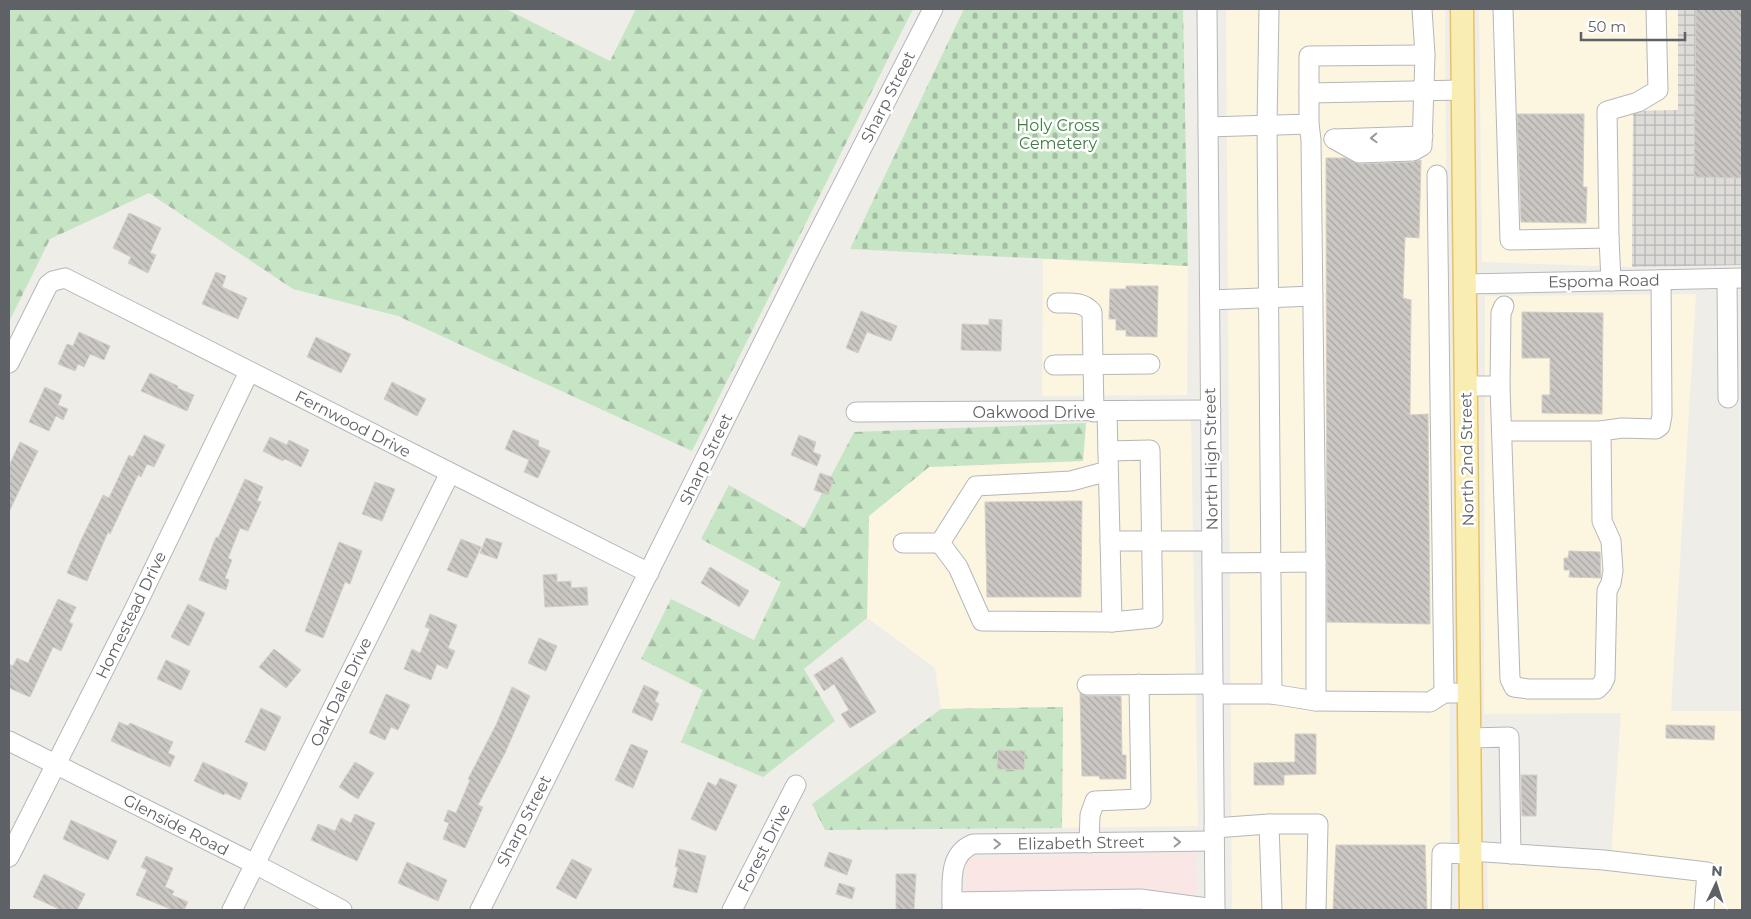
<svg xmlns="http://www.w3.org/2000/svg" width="1751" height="919" font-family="Montserrat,sans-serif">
  <defs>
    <pattern id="industrial-grid" width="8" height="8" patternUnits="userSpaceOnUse" patternTransform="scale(1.25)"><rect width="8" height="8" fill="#dedcd9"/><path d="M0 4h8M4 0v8" fill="none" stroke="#b7b6b4"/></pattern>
    <pattern id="forest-firs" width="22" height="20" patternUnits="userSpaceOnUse" patternTransform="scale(1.25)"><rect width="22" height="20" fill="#c6e5c5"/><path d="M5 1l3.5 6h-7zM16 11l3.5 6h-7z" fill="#a4bda4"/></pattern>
    <pattern id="cemetery-stones" width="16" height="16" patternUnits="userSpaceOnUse" patternTransform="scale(1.25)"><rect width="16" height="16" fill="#c6e5c5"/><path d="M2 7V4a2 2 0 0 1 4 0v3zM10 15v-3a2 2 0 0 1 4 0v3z" fill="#a4bda4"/></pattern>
    <pattern id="building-back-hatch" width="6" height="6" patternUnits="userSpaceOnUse" patternTransform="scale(1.25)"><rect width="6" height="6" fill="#cbc8c4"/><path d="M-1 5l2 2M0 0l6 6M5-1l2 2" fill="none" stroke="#a8a6a3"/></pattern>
  </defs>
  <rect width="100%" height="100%" fill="#efede7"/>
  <g fill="#fcf5df">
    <polygon points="1226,9 1445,9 1451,910 1232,910"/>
    <polygon points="1479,9 1678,9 1678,110 1633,111 1632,267 1482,262"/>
    <polygon points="1043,259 1188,266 1187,395 1042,396"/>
    <polygon points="1696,294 1671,711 1742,711 1742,910 1488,910 1487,863 1610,870 1621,713 1484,714 1485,296"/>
    <polygon points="1191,418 1198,826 1062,828 1063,707 941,709 935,668 867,618 869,516 929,467 1083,461 1086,423"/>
  </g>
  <polygon fill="url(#industrial-grid)" points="1678,9 1742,9 1742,265 1632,267 1633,111 1678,110"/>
  <polygon fill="#fae7e5" points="1196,852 1197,910 965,910 966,858"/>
  <g fill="url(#forest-firs)">
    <polygon points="9,9 506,9 610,61 636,9 913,9 692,451 398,316 293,289 149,193 50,239 9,322"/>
    <polygon points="1086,423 1083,461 929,467 869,516 867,618 804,669 835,721 763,777 681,742 703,690 641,659 671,599 754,640 781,582 701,539 729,485 804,528 854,432"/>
    <polygon points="1063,707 1062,828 825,830 812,804 941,709"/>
  </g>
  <polygon fill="url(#cemetery-stones)" points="964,9 1183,9 1188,266 850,249"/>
  <g fill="url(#building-back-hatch)" stroke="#d4cfc5">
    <polygon points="1696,9 1742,9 1742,178 1694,177"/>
    <polygon points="1517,114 1584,114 1583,187 1587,187 1586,223 1521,222"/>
    <polygon points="1326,158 1345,158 1359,164 1413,162 1421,160 1419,238 1405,237 1403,298 1411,300 1410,415 1428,414 1430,624 1327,622"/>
    <polygon points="129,213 161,228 150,253 156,255 148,273 128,263 131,257 113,248"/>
    <polygon points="216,272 226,276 222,287 247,298 238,319 202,304"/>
    <polygon points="1126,286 1158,286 1157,337 1126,336 1126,330 1116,330 1116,319 1109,319 1110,289 1126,289"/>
    <polygon points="861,311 897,326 891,341 867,332 858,353 846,348"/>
    <polygon points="1522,312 1603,313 1602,414 1542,413 1542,395 1550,395 1550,358 1522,358"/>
    <polygon points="989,319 1002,320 1001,351 961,350 962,324 989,325"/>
    <polygon points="79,332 110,346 104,360 90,354 84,367 78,364 75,371 58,364 67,344 73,346"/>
    <polygon points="316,337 351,354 341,373 307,357"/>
    <polygon points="150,373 178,386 177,388 194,395 187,411 141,391"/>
    <polygon points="392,382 426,399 417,416 384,399"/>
    <polygon points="45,387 62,395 58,405 68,409 63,420 56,416 49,431 29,422"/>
    <polygon points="513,430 539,441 538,446 550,451 538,478 524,472 529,460 505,449"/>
    <polygon points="144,435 165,445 154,467 147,464 141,477 138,475 110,534 108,532 87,581 67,573 81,540 103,495 109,498 129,455 133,457"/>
    <polygon points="799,435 816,442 813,452 821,455 817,466 791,455"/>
    <polygon points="270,437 287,445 289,440 309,450 301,467 285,459 283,461 263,451"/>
    <polygon points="20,442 38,451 9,512 9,466"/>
    <polygon points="820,473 834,478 828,495 814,490"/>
    <polygon points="245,479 263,487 257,501 261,502 248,531 240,528 228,558 232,560 225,578 229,580 226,590 199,580 216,537 218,538"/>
    <polygon points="375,482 395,489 382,521 362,514"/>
    <polygon points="1082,501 1081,597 987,597 985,502"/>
    <polygon points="486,538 502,543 497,559 480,553"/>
    <polygon points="461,539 481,547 467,578 447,570"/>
    <polygon points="339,542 362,551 350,584 345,582 323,638 305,631"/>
    <polygon points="1569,551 1600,552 1601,578 1569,577 1570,570 1564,570 1564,558 1568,558"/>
    <polygon points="710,567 749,591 739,607 701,583"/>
    <polygon points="557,574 557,582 571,581 571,588 587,587 588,605 545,607 543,575"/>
    <polygon points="58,599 76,607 69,622 73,624 61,651 53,647 30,697 9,688 9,664 13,666 17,658 28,663"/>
    <polygon points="188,604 205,613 189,646 171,637"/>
    <polygon points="430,614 457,625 448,648 455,651 447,669 437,664 431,680 404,669 412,649 420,653 430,629 425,627"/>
    <polygon points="539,638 557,646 546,671 528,663"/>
    <polygon points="274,649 301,670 286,688 259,667"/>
    <polygon points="842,657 876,712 850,728 841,714 849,710 834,684 824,691 814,675"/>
    <polygon points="166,660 190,671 181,690 157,679"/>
    <polygon points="644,685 659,692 655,701 659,704 652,721 632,712"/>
    <polygon points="512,687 530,696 505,753 478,805 483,807 465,848 443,839 449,823 444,821 448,810 456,813 470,780 468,779 496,725"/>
    <polygon points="1080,693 1087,696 1121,696 1122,755 1126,755 1126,779 1100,779 1099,776 1082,776"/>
    <polygon points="386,694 410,705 398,730 391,727 385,740 369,733"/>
    <polygon points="261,708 281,717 265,751 245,742"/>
    <polygon points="119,722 128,726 130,723 173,742 168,753 175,756 170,767 111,741"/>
    <polygon points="1666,725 1715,726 1714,740 1666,738"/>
    <polygon points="1295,734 1316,734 1316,774 1284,775 1284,785 1254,785 1254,763 1295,762"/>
    <polygon points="631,744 648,751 633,788 615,780"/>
    <polygon points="998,750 1025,751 1024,770 997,769"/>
    <polygon points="203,762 248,783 240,800 225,793 224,795 194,781"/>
    <polygon points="355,762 374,773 358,799 339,787"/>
    <polygon points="1521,775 1537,775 1536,816 1522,816"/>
    <polygon points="720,778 737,785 716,831 691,819 708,782 716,786"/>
    <polygon points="355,814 375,823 357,861 311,840 318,824 335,831 341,818 351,823"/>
    <polygon points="71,820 117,841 108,860 63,839"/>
    <polygon points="1336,845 1425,845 1427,910 1333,910"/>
    <polygon points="679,849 706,856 697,893 673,887 678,867 675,867"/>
    <polygon points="829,852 852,860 847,875 824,866"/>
    <polygon points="146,856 173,868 165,887 174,891 172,895 188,902 184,910 173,910 136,895 147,870 141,867"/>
    <polygon points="572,859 592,869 576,899 556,888"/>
    <polygon points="407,862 447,880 438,901 398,883"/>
    <polygon points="44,874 85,894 77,910 61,910 33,897"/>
    <polygon points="896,874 916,874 914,910 896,910"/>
    <polygon points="839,883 855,888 852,899 836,894"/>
  </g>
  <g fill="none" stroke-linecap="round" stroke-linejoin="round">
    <g stroke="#b4b7ba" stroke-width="21">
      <g id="minor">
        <polyline points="1207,9 1215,910"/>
        <polyline points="1269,9 1267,125 1272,694"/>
        <polyline points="1422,9 1425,55"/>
        <polyline points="1503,9 1510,240 1609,238 1607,111 1638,102 1658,90 1656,9"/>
        <polyline points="1309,93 1463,90"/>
        <polyline points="1309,124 1311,140 1316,562 1316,701"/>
        <polyline points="1208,127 1309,124 1309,56 1425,55 1422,146 1413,151 1359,153 1334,139"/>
        <polyline points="1334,139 1423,136"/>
        <polyline points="1437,175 1444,693"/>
        <polyline points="1609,238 1611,281"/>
        <polyline points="1727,279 1728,398"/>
        <polyline points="1465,284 1742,278"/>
        <polyline points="1210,300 1313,296"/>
        <path d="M1057,303C1071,303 1082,301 1092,312L1094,412"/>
        <polyline points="9,363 48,285 53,281 65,278 649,573"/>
        <polyline points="1054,365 1150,364"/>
        <polyline points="1466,386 1500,386 1501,313 1504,306"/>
        <polyline points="1500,386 1510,679 1514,687 1528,689 1597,689 1602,684 1605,678 1607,591 1611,583 1613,571 1611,541 1602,521 1601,431 1622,428 1656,429 1660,426 1662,415 1661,280"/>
        <polyline points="856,412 1211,410"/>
        <polyline points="1107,412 1112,622 982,621 958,567 940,543 976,486 1071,481 1108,471"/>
        <polyline points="1502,431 1601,431"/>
        <polyline points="1108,451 1150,450 1153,618 1112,622"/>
        <polyline points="1110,541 1212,541"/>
        <polyline points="903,543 940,543"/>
        <polyline points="1212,563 1316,562"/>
        <polyline points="1087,685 1213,684"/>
        <polyline points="1213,694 1272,694 1316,701 1430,702 1444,693 1455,693"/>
        <polyline points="1469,738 1509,737 1511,854"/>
        <polyline points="9,741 255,864 342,910"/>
        <polyline points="1214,828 1269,824"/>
        <polyline points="1089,843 1090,815 1095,801 1141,799 1139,684"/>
        <polyline points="1470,851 1604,860 1707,872 1704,910"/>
        <polyline points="9,857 134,610 249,372"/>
        <polyline points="952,902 1140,899 1215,909"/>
        <polyline points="232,910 450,473"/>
        <polyline points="480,910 805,259 933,9"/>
        <polyline points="732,910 796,785"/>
        <path d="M952,910C953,887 946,855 973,844L1214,841"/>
        <polyline points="1272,910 1269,824 1318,824 1316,910"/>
        <polyline points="1441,910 1442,853 1470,854"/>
      </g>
    </g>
    <g stroke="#e9c266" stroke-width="25">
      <polyline id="major" points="1462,9 1471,910"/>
    </g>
    <use href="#minor" stroke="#fff" stroke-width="19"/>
    <use href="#major" stroke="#faedb1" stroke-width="22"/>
  </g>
  <defs><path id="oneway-chevron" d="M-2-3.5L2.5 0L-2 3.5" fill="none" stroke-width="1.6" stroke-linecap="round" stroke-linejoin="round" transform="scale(1.25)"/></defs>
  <g stroke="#96999c">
    <use href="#oneway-chevron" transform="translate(1374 138) rotate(178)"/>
    <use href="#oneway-chevron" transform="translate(1177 842) rotate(-1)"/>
    <use href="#oneway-chevron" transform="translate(997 844) rotate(-1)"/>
  </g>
  <g text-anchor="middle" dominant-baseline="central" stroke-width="5" stroke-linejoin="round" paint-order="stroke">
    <g font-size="16" fill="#5e6266" stroke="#fff">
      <text transform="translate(888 97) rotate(-63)">Sharp Street</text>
      <text transform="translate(1604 281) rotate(-1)">Espoma Road</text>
      <text x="1034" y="412">Oakwood Drive</text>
      <text transform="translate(353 424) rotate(27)">Fernwood Drive</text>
      <text transform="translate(706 459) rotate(-64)">Sharp Street</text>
      <text transform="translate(1211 459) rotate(-91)">North High Street</text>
      <text transform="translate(1467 459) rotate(-91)">North 2nd Street</text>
      <text transform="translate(131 615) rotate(-64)">Homestead Drive</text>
      <text transform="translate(341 692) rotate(-64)">Oak Dale Drive</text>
      <text transform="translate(524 821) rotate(-63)">Sharp Street</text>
      <text transform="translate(176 825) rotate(27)">Glenside Road</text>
      <text transform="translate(1081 843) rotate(-1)">Elizabeth Street</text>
      <text transform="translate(764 848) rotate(-63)">Forest Drive</text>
    </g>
    <g font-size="16" fill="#3a813d" stroke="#fff">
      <text x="1058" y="125">Holy Cross<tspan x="1058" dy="18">Cemetery</tspan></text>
    </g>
  </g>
  <rect width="1751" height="919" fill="none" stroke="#5e6266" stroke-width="20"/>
  <g transform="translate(1716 884) rotate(4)" stroke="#ffffff" stroke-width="4" paint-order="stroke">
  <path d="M0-4L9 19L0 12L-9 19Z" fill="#5e6266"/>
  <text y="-8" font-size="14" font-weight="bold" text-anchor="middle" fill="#5e6266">N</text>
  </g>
  <path d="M1581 32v8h104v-8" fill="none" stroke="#5e6266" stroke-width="2.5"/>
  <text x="1588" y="32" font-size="15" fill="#5e6266" stroke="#ffffff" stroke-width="4" paint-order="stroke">50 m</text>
</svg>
